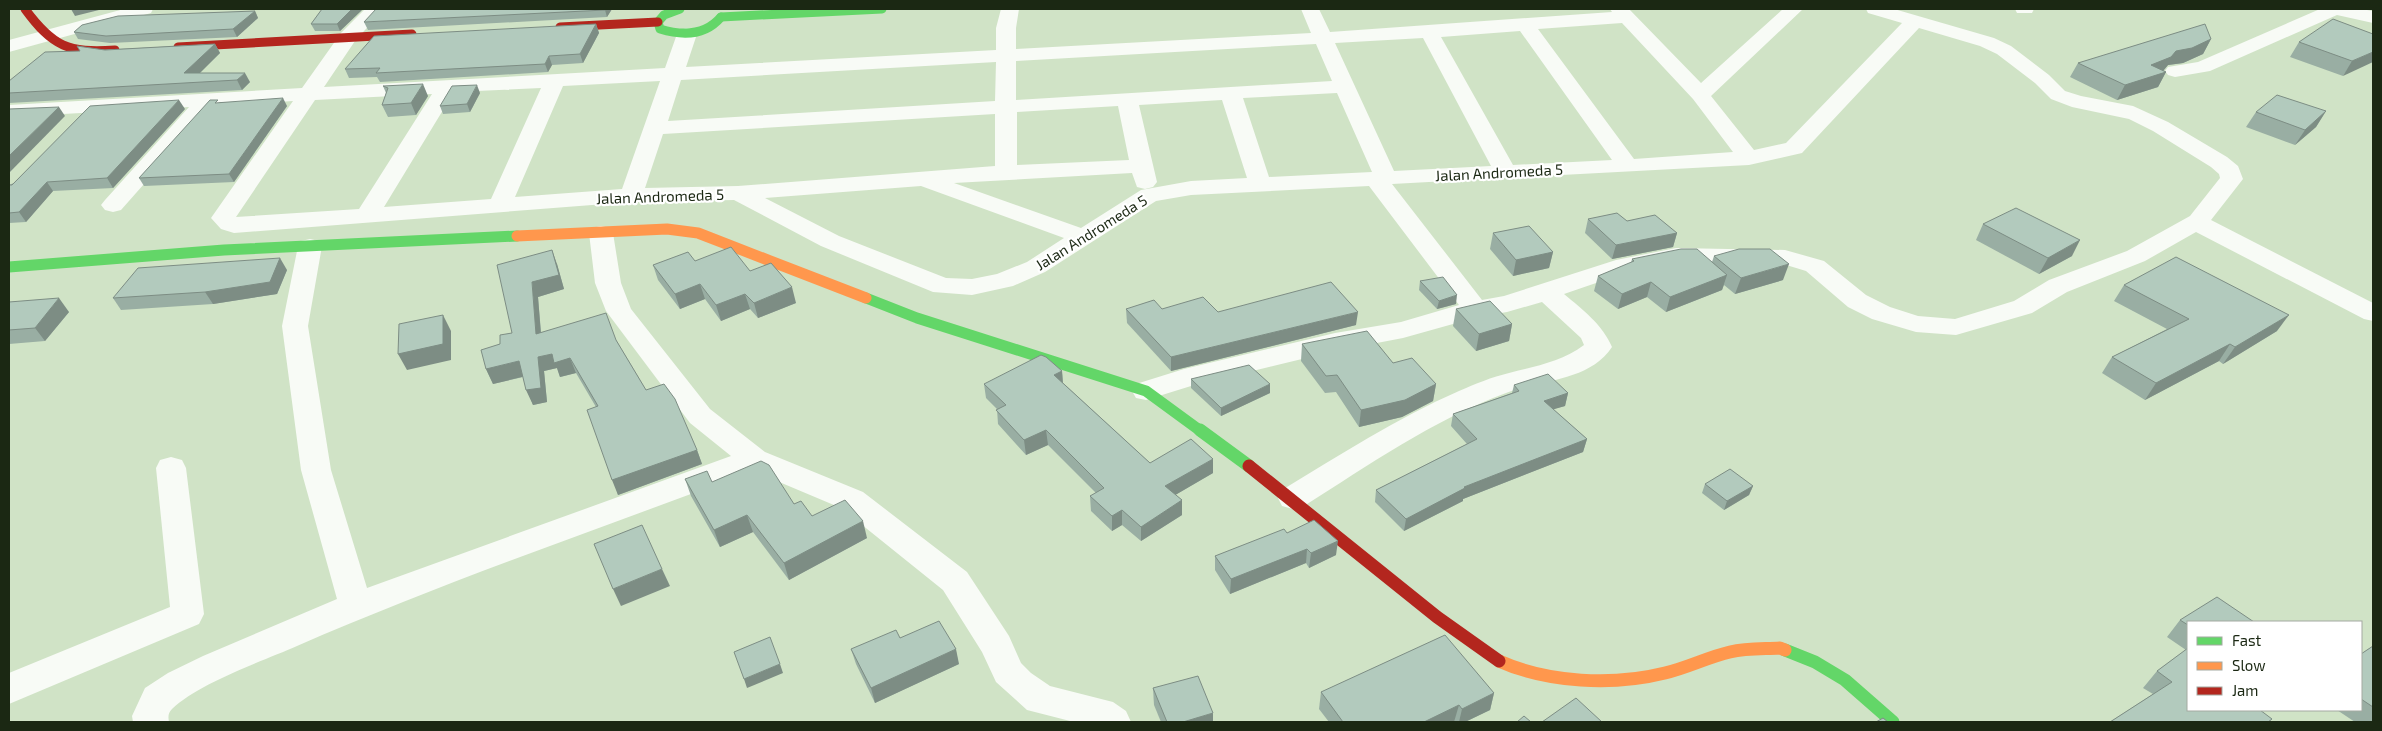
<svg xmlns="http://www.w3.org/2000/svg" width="2382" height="731" font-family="'Exo 2',sans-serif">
  <rect width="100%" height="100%" fill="#d0e3c6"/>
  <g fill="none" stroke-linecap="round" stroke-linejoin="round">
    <g fill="#f8fbf6" fill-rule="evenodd">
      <polygon points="124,9 153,9 151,13 9,52 9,40"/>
      <path d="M365,9H384L355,41L324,87L665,68L677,34L680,30L687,28L694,30L697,34L686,67L996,50V28L1001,9H1019L1016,28V49L1311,33L1301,9H1319L1330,32L1612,12L1610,9H1629L1701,83L1783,9H1803L1711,96L1754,150L1786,143L1902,23L1868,13L1866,9H1894L1994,38L2011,46L2049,75L2065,91L2081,96L2133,106L2168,122L2227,157L2238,166L2243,179L2211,220L2373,303V321L2364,319L2196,232L2145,261L2067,292L2032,313L1956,335L1916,332L1872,319L1848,307L1806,271L1783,264L1676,262L1631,271L1564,294C1583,310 1602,324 1612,347C1590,381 1540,380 1506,393C1433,420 1369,465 1304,506L1293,509L1282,506L1278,498L1282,490C1340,455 1397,418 1459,391C1475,384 1492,377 1509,373C1535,366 1562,362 1584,345L1581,338L1542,302L1507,312L1478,317L1403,338L1335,351L1191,386L1146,400L1136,398L1132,391L1136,384L1184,369L1335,333L1401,322L1459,305L1369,186L1191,195L1156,201L1045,272L1013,286L972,295L933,292L821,246L734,200L631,202L234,233L221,229L211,218L293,101L213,106L121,210L113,212L105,210L101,205L105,200L189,107L9,117V105L302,88L341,33ZM1622,23L1693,99L1733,152L1634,159L1538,29ZM1919,28L1980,46L1997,54L2035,83L2051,99L2072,107L2129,119L2153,131L2211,167L2219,174L2220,178L2190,216L2127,251L2049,280L2014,301L1955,319L1918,316L1890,307L1866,295L1824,261L1785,250L1676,248L1616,260L1504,296L1482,300L1392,184L1749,165L1802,153ZM1520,31L1612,160L1513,165L1441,37ZM1423,38L1491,166L1394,171L1335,43ZM1316,44L1332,81L1016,100V61ZM996,62L995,101L668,121L681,80ZM660,81L622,189L515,197L563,86ZM541,88L491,199L384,207L454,92ZM1337,93L1372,172L1269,177L1243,98ZM432,94L359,209L236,217L315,100ZM1222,100L1247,178L1191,181L1141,190L1081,228L954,183L1132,173L1137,187L1145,189L1153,187L1157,182L1139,105ZM1118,106L1129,160L1017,165V112ZM995,114V166L738,186L645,188L663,134ZM921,186L1064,238L1027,262L997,274L972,279L946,278L839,236L765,198Z"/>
      <polygon points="2015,9 2034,9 2032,13 2017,13"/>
      <polygon points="2320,9 2361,9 2373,11 2373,23 2337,15 2210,71 2175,77 2168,75 2165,71 2168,67 2198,62"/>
      <path d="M601,226L610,228L613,233L621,283L631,309L710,409L765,452L863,492L967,572L1009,636L1021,663L1031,673L1050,686L1113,702L1126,711L1131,722H1074L1027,710L996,682L982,652L943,590L841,508L753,471C601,528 447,581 297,646C263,661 199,683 172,709C168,713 168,717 169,722H133L132,716L145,688L168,673L203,656L337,599L301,470L282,326L298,246L301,241L310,239L319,241L322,246L308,326L331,470L367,588L731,456L690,423L606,311L595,283L589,233L592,228Z"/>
      <polygon points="171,457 182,460 186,468 204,614 199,624 9,704 9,673 170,607 156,468 160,460"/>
    </g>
    <g stroke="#63d668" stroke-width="9">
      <path d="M680,9L664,15L658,22L660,29C683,36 705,36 721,17"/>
      <polyline points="721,17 882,9"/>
    </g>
    <g stroke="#63d668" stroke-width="11">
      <polyline points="9,267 224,250 517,236"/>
      <polyline points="866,298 917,318 1146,391 1202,432"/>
    </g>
    <g stroke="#63d668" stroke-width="13">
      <polyline points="1200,430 1249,466"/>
      <polyline points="1785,650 1815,662 1845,680 1893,722"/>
    </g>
    <polyline stroke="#ff974d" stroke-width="11" points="517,236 667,229 698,233 866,298"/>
    <path stroke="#ff974d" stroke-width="13" d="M1499,661C1548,683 1613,686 1665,673C1687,668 1708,657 1730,652C1747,648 1763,649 1780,648L1785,650"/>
    <g stroke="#b3261e" stroke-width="9">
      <path d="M25,9C53,47 68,53 115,50"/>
      <polyline points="560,27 658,22"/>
      <polyline points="178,47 412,34"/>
    </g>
    <polyline stroke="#b3261e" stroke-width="13" points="1249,466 1437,617 1499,661"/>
  </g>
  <g fill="#99aea3">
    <polygon points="322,9 363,9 340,31 315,31 311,24"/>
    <polygon points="612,9 607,17 368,30 364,22"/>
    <polygon points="255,11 258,18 237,37 110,43 78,39 74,32"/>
    <polygon points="596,24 599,33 583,63 552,65 548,72 380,82 377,77 349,78 345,69"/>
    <polygon points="2373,34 2343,76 2290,57 2299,42"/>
    <polygon points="2211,39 2203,54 2183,63 2168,65 2163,71 2166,72 2158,87 2117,100 2070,77 2078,63"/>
    <polygon points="215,44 220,53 199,73 250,82 242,90 9,103 9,104 9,81 80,51"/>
    <polygon points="383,86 428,96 416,115 388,117 382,105 386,93"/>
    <polygon points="480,93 470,112 443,114 440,106"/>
    <polygon points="220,102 287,106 234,182 144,186 139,178"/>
    <polygon points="185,109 113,188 53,191 26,222 9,223 9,185"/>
    <polygon points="2326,111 2316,127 2295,145 2246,127 2256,112"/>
    <polygon points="1588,219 1677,233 1673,247 1612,259 1585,233"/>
    <polygon points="1983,224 2072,256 2039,274 1976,240"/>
    <polygon points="1493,233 1553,252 1549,268 1513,276 1490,249"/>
    <polygon points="1714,256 1783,280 1735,294 1724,285 1722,290 1666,312 1647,297 1618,309 1594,291 1598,276 1631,263 1632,259 1712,262"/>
    <polygon points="695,261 750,271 796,303 758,318 750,309 721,321 705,299 680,309 658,280 653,265"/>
    <polygon points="557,264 564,289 538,297 541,332 616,340 646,390 697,450 702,464 618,495 596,407 576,373 560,377 557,368 544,371 547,402 533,405 523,377 493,384 486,369 512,333"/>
    <polygon points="287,270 277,294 213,304 121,310 113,298"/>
    <polygon points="1420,281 1456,304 1437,309 1419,290"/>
    <polygon points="2124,285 2277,331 2223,364 2219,361 2145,400 2102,373 2112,357 2167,329 2114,301"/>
    <polygon points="9,302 69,312 45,341 9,344"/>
    <polygon points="1126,309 1162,309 1218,312 1356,325 1171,371 1127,323"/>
    <polygon points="1456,309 1512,324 1509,341 1476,351 1453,326"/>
    <polygon points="1302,344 1393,363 1436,384 1433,401 1402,417 1359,427 1336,392 1325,393 1301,361"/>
    <polygon points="1062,371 1063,383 1150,463 1213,473 1175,495 1182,500 1182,515 1141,541 1122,525 1112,531 1091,511 1090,496 1096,493 1048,445 1026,455 998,424 997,409 986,398 984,384"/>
    <polygon points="1191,379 1270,393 1221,416 1191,388"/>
    <polygon points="1514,385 1568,393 1565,406 1553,409 1587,439 1583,452 1463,499 1463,501 1404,531 1375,502 1376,490 1467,444 1451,426 1453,414 1512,393"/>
    <polygon points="685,479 712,482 794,504 812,516 867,538 789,580 753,532 720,547 691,496"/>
    <polygon points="1705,484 1753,486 1749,495 1724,510 1702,493"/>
    <polygon points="1287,533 1336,555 1309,568 1306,563 1230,594 1215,570 1215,556"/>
    <polygon points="2180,620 2188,622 2188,710 2272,719 2269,722 2110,722 2153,694 2143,688 2157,671 2186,650 2167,637"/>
    <polygon points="2373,646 2373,722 2355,722 2337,710 2361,710 2361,654"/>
    <polygon points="851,649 959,664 875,703 856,664"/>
    <polygon points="1153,688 1213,722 1161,722 1154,705"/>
    <polygon points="1321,692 1494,693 1490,710 1465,722 1329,722 1319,709"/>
  </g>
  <g fill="#7d8d84">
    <polygon points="71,9 103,9 75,16"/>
    <polygon points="352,9 363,9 340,31 337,24"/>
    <polygon points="606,9 612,9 607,17 605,10"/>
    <polygon points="255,11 258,18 237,37 233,29"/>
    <polygon points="596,24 599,33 583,63 580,54"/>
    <polygon points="2211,39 2203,54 2183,63 2168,65 2163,71 2166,72 2158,87 2117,100 2125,85 2151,65 2176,51"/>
    <polygon points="215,44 220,53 190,83 184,73"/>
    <polygon points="2373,52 2373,62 2343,76 2352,61"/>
    <polygon points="549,56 552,65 548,72 545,64"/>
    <polygon points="245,73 250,82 242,90 237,80"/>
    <polygon points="423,84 428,96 416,115 411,103"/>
    <polygon points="477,85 480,93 470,112 467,104"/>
    <polygon points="283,98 287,106 234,182 229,174"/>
    <polygon points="179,100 185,109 113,188 107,178"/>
    <polygon points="59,107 65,116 9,173 9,156"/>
    <polygon points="2326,111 2316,127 2295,145 2305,130"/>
    <polygon points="47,182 53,191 26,222 19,212"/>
    <polygon points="1677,233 1673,247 1612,259 1616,245"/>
    <polygon points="2080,240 2072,256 2039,274 2048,258"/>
    <polygon points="552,250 557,264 564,289 538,297 542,348 536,334 532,282"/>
    <polygon points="1553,252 1549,268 1513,276 1516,260"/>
    <polygon points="280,258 287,270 277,294 213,304 205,292"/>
    <polygon points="1789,264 1783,280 1735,294 1741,278"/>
    <polygon points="1727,275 1722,290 1666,312 1670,297"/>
    <polygon points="1651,282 1647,297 1618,309 1622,294"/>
    <polygon points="700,284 705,299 680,309 675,294"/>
    <polygon points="792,287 796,303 758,318 754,303"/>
    <polygon points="745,294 750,309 721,321 716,305"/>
    <polygon points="1457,295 1456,304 1437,309 1439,301"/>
    <polygon points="59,298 69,312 45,341 35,328"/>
    <polygon points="1358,312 1356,325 1171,371 1171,357"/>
    <polygon points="443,315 451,331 451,360 407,370 398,354"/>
    <polygon points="2289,315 2277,331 2223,364 2235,347"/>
    <polygon points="1512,324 1509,341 1476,351 1479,334"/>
    <polygon points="2230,344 2219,361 2145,400 2156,383"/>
    <polygon points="552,354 570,358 576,373 560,377 557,368 544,371 547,402 533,405 526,390 538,357"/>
    <polygon points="519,361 526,376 493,384 486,369"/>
    <polygon points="1062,371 1063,385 1054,375"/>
    <polygon points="1270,384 1270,393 1221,416 1221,408"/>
    <polygon points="1436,384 1433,401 1402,417 1359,427 1361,410"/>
    <polygon points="1568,393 1565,406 1541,413 1544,401"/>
    <polygon points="1046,430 1048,445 1026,455 1024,440"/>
    <polygon points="1587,439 1583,452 1463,499 1463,501 1404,531 1406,519 1464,487"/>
    <polygon points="697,450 702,464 618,495 612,480"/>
    <polygon points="1213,459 1213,473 1165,501 1165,486"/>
    <polygon points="1753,486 1749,495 1724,510 1727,501"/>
    <polygon points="1182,500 1182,515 1141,541 1141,527"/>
    <polygon points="1122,510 1122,525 1112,531 1112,516"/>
    <polygon points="747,515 753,532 720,547 714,530"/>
    <polygon points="863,521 867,538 789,580 784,563"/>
    <polygon points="1338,541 1336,555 1309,568 1311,553"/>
    <polygon points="1307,549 1306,563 1230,594 1231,579"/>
    <polygon points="662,569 670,586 621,606 613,589"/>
    <polygon points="956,649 959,664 875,703 871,688"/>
    <polygon points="780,664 783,673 747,688 744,679"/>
    <polygon points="1494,693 1490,710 1465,722 1459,722 1462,709"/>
    <polygon points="1459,705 1454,722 1424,722"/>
    <polygon points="1213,713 1213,722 1183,722"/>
  </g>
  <g fill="#b2cabd" stroke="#7d8d84">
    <polygon points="322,9 352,9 337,24 311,24"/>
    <polygon points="376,9 606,9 605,10 364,22"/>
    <polygon points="255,11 233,29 106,36 74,32 82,25 118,16"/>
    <polygon points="2333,19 2373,34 2373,52 2352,61 2299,42"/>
    <polygon points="596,24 580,54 549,56 545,64 376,73 380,68 345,69 374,36"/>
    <polygon points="2205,24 2211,39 2192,48 2176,51 2171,57 2151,65 2166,72 2125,85 2078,63"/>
    <polygon points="215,44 184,73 245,73 237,80 9,93 9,81 45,52 80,51 77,46 105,50"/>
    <polygon points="423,84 411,103 382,105 388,88 383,86"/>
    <polygon points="477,85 467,104 440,106 452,86"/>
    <polygon points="2277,95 2326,111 2305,130 2256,112"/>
    <polygon points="283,98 229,174 139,178 210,100 218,100 215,103"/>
    <polygon points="179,100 107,178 47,182 19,212 9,213 9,185 12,185 90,106"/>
    <polygon points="59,107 9,156 9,109"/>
    <polygon points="2016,208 2080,240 2048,258 1983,224"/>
    <polygon points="1617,213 1627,221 1655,215 1677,233 1616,245 1588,219"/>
    <polygon points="1529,226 1553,252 1516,260 1493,233"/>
    <polygon points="731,247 750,271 771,263 792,287 754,303 745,294 716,305 700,284 675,294 653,265 688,252 695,261"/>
    <polygon points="1681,249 1697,249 1727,275 1670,297 1651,282 1622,294 1598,276 1634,261 1632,259"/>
    <polygon points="1739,249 1770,249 1789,264 1741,278 1714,256"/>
    <polygon points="552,250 559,275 532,282 536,334 606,313 616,340 646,390 664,384 675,399 697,450 612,480 587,410 598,406 570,358 554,363 552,354 538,357 541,388 526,390 519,361 486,369 481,350 500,344 500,335 512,333 497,265"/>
    <polygon points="2176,257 2289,315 2235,347 2230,344 2156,383 2112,357 2189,319 2124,285"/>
    <polygon points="280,258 270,282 205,292 113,298 138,268"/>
    <polygon points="1443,277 1457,295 1439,301 1420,281"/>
    <polygon points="1331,282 1358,312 1171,357 1126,309 1154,300 1162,309 1203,297 1218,312"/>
    <polygon points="59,298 35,328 9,330 9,302"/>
    <polygon points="1490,301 1512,324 1479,334 1456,309"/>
    <polygon points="443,315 443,344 398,354 399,324"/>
    <polygon points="1367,331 1393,363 1412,358 1436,384 1405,400 1361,410 1337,375 1326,376 1302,344"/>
    <polygon points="1041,355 1046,357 1062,371 1054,375 1150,463 1191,439 1213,459 1165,486 1182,500 1141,527 1122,510 1112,516 1090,496 1104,488 1046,430 1024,440 996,410 1006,405 984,384"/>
    <polygon points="1249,365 1270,384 1221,408 1191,379"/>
    <polygon points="1548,374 1568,393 1544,401 1587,439 1464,487 1465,488 1406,519 1376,490 1477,439 1453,414 1519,391 1514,385"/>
    <polygon points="761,461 769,465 794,504 801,501 812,516 845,500 863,521 784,563 747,515 714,530 685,479 707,471 712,482"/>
    <polygon points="1730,469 1753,486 1727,501 1705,484"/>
    <polygon points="1314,520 1338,541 1311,553 1307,549 1231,579 1215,556 1284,529 1287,533"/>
    <polygon points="642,525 662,569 613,589 594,544"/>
    <polygon points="2217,597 2254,622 2188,622 2188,625 2180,620"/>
    <polygon points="939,621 956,649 871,688 851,649 896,630 900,638"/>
    <polygon points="1445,635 1494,693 1462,709 1459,705 1424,722 1343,722 1321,692"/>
    <polygon points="770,637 780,664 744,679 734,652"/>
    <polygon points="2373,646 2373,707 2361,699 2361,654"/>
    <polygon points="2188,648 2188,710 2260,710 2272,719 2268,722 2110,722 2172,682 2157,671"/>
    <polygon points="1198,676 1213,713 1183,722 1167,722 1153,688"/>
    <polygon points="1576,698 1602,722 1542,722"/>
    <polygon points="1524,716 1531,722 1517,722"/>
    <polygon points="1883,718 1888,722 1876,722"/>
  </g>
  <g text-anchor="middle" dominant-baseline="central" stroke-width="4.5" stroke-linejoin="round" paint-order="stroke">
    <g font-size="15" fill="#1b2813" stroke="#fff">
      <text transform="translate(1499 172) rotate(-3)">Jalan Andromeda 5</text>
      <text transform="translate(660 196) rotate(-2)">Jalan Andromeda 5</text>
      <text transform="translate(1091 232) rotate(-32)">Jalan Andromeda 5</text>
    </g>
  </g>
  <rect width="2382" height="731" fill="none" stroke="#1b2813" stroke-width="20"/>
  <rect x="2187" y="621" width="175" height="90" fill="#ffffff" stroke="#a4a9a1"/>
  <rect x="2197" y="637" width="25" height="8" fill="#63d668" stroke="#a4a9a1"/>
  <text x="2232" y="646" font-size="15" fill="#1b2813">Fast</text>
  <rect x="2197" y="662" width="25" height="8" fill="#ff974d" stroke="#a4a9a1"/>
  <text x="2232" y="671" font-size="15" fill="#1b2813">Slow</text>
  <rect x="2197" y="687" width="25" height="8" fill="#b3261e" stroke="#a4a9a1"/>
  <text x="2232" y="696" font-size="15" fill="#1b2813">Jam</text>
</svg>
